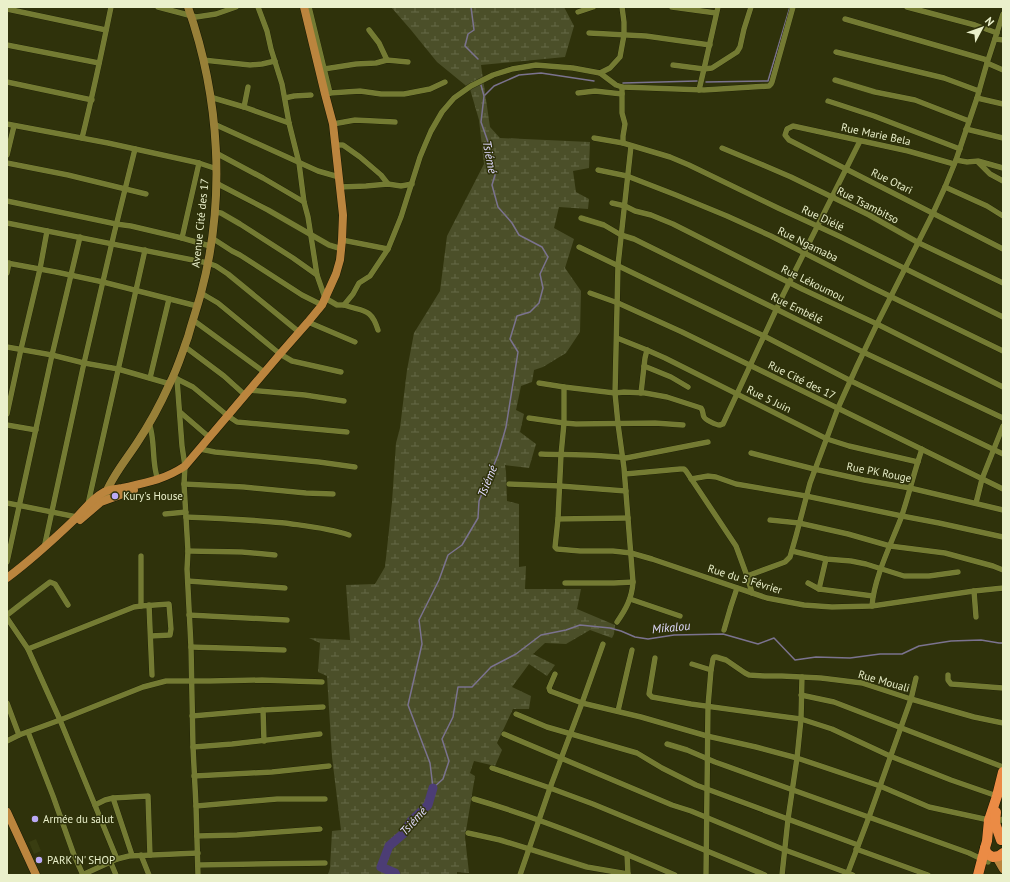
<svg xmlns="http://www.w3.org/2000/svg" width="1010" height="882" font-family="'PT Sans',sans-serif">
  <defs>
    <pattern id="wetland-marsh" width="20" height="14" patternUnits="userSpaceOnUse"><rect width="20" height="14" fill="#4b4f29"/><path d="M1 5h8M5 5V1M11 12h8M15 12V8" fill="none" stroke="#656947"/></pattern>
  </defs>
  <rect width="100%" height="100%" fill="#2f320b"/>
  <polygon fill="#393d11" points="36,839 41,851 34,854 29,842"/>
  <polygon fill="url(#wetland-marsh)" points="391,7 564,7 574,26 565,57 481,65 490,127 500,138 590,142 589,168 573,171 576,192 589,199 588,209 559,207 554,228 574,239 565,268 581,291 580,332 566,353 543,367 534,370 532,382 521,386 516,410 524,414 520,432 536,444 529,468 505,465 506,472 507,501 519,504 519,567 526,566 525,589 581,589 577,609 615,625 614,634 612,638 590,630 566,644 545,643 533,654 555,665 547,676 529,664 512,687 531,696 529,709 513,709 497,743 502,750 495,766 474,761 470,773 475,776 465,837 469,873 457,872 457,875 328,875 330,868 332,831 341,830 332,757 327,676 318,672 320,643 309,638 350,640 346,585 375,584 385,567 392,502 396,443 400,428 407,370 414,333 440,291 447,236 484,164 479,120 470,89 437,62 411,30"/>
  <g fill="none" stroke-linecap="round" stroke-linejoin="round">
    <g stroke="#7b738f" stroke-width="1.5">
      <polyline points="471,7 474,30 468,34 465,46 478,59"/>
      <polyline points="706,82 768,81 790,7"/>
      <polyline points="623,83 697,81"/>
      <polyline points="485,95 494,86 519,75 541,73 594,81"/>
      <polyline points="433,788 430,763 408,705 422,644 419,620 439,580 448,555 462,545 478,518 479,501 498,455 506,427 518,352 510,339 517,316 530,312 539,303 543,288 540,274 548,257 542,247 519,235 512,223 498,207 492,185 495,175 487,157 488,142 481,122 484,96 481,85"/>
      <polyline points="433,788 443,779 449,761 442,739 453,717 458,687 472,687 491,667 516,654 541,635 566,630 580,625 610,628 621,631 635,637 648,639 674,635 723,634 758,644 774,638 795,660 816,657 850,658 880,654 902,654 919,646 951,641 981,640 999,643 1003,643"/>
    </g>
    <polyline stroke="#4c3d75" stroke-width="9" points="396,875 395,873 381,867 389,846 404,833 411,821 428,805 433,788"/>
    <g stroke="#171904" stroke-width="6">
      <g id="street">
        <polyline points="158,7 196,17 216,14 236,7"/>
        <polyline points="258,7 267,31 271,49 282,84 289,123 299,163 304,202 308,217 317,275"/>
        <polyline points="309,7 330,93"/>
        <polyline points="672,7 716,13"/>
        <polyline points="907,7 975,25 997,33"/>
        <polyline points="7,9 106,30"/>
        <polyline points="578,12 593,7"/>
        <polyline points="845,19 987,60"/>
        <polyline points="369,30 379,43 387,60"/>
        <polyline points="589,33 646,36 710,45"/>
        <polyline points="995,39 1003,40"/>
        <polyline points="7,45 99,63"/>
        <polyline points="836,52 944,78 979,91"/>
        <polyline points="203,60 250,65 262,64 275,61"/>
        <polyline points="987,63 1003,70"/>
        <polyline points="673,65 704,69 712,68 737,52 740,47 744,29 751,7"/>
        <polyline points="324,69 356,64 376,63 387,60 408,62"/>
        <polyline points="600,73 616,85 622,87 704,90 769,86 771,84 772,82 793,7"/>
        <polyline points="835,80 875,92 915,100 969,121"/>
        <polyline points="7,82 92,100"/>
        <polyline points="622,87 622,113 625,124 623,136 623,143"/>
        <polyline points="699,90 704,69 718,7"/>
        <polyline points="578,93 595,91 622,94"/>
        <polyline points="325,94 330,93 360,91 381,94 404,94 430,89 445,82"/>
        <polyline points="210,97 244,107 289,123"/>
        <polyline points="285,98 294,96 311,95"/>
        <polyline points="977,98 1003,104"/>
        <polyline points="828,101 874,116 960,149"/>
        <polyline points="244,107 248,87"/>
        <polyline points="7,124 108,143 199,163 217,169"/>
        <polyline points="214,124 318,171 339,177"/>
        <polyline points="333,124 355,120 395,122"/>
        <polyline points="966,129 1003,138"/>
        <path d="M82,138C93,94 102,51 111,7"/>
        <polyline points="594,138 623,143 670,157 689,165 778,208 841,237 1003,317"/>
        <polyline points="335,145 343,145 360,157 381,175 388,184"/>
        <polyline points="722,148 763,165 791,177 869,215 919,243 1003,283"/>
        <polyline points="216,153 263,178 304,202"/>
        <polyline points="7,155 14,126"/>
        <polyline points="956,160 967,162 978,161 1003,168"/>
        <polyline points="978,162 990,174 1003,181"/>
        <polyline points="7,163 68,175 146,194"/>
        <polyline points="199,163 182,238 210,246"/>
        <polyline points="954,164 908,151 793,126 787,129 785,135 789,140 1003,249"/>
        <polyline points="598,170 627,176 676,195 727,216 771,236 869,286 1003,351"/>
        <polyline points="216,183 268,210 329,245 342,249"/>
        <polyline points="340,187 366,186 388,184 401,186 412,184"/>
        <polyline points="945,187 987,206 1003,216"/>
        <polyline points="7,201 116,224 131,226 182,238"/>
        <polyline points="612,203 625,206 635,211 651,215 673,224 802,289 877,324 1003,387"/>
        <polyline points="215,212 221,213 240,224 293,258 317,275 325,298 337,305 344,305 353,294 359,283 370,276 388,249 401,217 420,157 425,145 431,131 442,112 454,98 471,86 493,75 512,69 536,65 573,68 600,73 610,68 620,57 624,35 624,22 622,7"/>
        <polyline points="581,218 604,225 621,235 634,239 863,352 1003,418"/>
        <polyline points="7,223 208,263 216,266 228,274 299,332"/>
        <polyline points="212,238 232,251 240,255 302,295 322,305"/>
        <polyline points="342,240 388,249"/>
        <polyline points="579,247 764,336 851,381 1003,454"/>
        <polyline points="7,263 56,272 103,282 197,306"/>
        <polyline points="7,273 9,263"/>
        <polyline points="201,293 218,303 280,354 292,361 341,372"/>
        <polyline points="590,293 618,303 682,332 1003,489"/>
        <path d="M344,305C363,312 371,307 378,330"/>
        <polyline points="193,320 264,372"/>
        <polyline points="308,322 355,342"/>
        <polyline points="617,338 647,350 665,358 827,439 849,446 918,462"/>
        <polyline points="184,346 224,376 245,395"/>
        <polyline points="7,347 52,355 84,363 118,369 170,384"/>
        <polyline points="644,366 671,377 688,387"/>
        <polyline points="173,376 177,379 182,446 185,466 184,484 188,551 187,569 191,647 193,747 196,806 198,875"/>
        <polyline points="150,378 169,299"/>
        <polyline points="177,379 193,387 228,416 237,422 347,432"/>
        <path d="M539,383L564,387L615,393L624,392L645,393L667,397L701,408C704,412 702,413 704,417C705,420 717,425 719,425C721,425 722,424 723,424L783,295L860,141"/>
        <polyline points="564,387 564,423 561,455 558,519 555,547 557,549 580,551 613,551 631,553 652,559 767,598 804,605 832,607 872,606 974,591 1003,588"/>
        <polyline points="249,390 305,395 344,401"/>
        <polyline points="641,393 645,358 647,350"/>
        <polyline points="180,412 209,437"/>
        <polyline points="7,414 21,349 40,269 47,231"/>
        <polyline points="529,418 564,423 576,424 655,423 683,425"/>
        <path d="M149,423C156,442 151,462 158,480"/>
        <polyline points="7,425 36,430"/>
        <polyline points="200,449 215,452 319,462 355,467"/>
        <polyline points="751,453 814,469 864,480 910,488 1003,510"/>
        <path d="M541,454C569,455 598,454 626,458L708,442"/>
        <polyline points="625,474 680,469 684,469 686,471 736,546 747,576 752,593"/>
        <polyline points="691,479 708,476 716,477 736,484 806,496 902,516 939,523 1003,537"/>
        <polyline points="184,484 244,487 306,493 333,494"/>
        <polyline points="509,484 560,486 626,491"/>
        <polyline points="7,503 77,517"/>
        <polyline points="976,503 982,479 1003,426"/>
        <polyline points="88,504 145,250"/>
        <polyline points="165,514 186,512"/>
        <path d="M186,517C219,518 252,520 285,523C306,526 329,528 349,535"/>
        <polyline points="558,519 628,518"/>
        <polyline points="770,520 799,523 848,534 890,546 945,553 993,566 1003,570"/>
        <polyline points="44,548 84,363 114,234 135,149"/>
        <polyline points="188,551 242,552 275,555"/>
        <polyline points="792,551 826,559 851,561 866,564 904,576 929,576 958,572"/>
        <polyline points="7,562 52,355 80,237"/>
        <polyline points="747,576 785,562 790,557 796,536 810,483 838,408 857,366 877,324 933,213 945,187 956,160 977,98 987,63 1003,14"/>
        <polyline points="188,581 285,588"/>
        <polyline points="565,583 614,583 633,582"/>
        <polyline points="808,583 819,589 873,596"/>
        <polyline points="819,589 826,559"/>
        <polyline points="974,591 976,617"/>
        <polyline points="630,599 680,616"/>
        <polyline points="149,605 152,675"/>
        <polyline points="141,606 141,556"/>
        <path d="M872,606C874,578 891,544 901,518C909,495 914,472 922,449"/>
        <polyline points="7,615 25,601 50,582 55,584 68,605"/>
        <polyline points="189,615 287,620"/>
        <polyline points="7,618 28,649 46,689 60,720 117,859"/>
        <path d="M617,622C626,609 632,598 633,582L624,468L618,424L615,393L618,265L631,146"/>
        <polyline points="724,630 731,606 737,588"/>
        <polyline points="191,647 284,650"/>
        <polyline points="28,649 134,607 141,606 169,604 171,629 170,635 151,636"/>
        <polyline points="655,658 649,694 652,697 691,704 801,719 832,729 890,756 951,780 997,796"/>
        <polyline points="692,664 711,670"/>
        <polyline points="555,674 549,688 550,691 582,703 641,717 707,736 756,747 797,758 880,786 929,807 989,820 995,823 1003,819"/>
        <polyline points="948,675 948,680 951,684 1003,688"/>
        <polyline points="801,695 834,702 1003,767"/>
        <polyline points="7,703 19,735"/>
        <polyline points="263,710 264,741"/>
        <polyline points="618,711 632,650"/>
        <polyline points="516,714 547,727 637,753 662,768 696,785 858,845"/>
        <polyline points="192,716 263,710 323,707"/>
        <polyline points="28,732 53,796 74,855 83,875"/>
        <polyline points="504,734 672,805 691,811 785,850 853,875"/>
        <polyline points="7,741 19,735 60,720 143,687 166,681 210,681 262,680 322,682"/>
        <polyline points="667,744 687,750 715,762 969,853 988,862"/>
        <polyline points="193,747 232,744 320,734"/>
        <polyline points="492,768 550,788 593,804 765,875"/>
        <polyline points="194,776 272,772 329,766"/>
        <polyline points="113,798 132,855"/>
        <path d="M474,799C543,819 609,846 675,875"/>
        <polyline points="95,805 105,800 113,798 148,796 150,855"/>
        <polyline points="196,806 277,799 325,799"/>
        <polyline points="468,833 500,840 587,867 628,874"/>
        <polyline points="197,836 237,835 320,829"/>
        <polyline points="856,849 928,875"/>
        <polyline points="627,854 628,875"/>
        <polyline points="141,855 149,875"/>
        <polyline points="111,863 116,875"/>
        <polyline points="198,865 325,863"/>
        <polyline points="82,875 117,859 129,856 198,853"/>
        <polyline points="520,875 550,788 582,703 603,644"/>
        <polyline points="706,875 708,706 711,670 713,659 714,657 716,657 726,660 745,673 749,675 764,676 782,676 821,678 862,683 911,699 974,717 1003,723"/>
        <polyline points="782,875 788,819 797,758 801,719 802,677"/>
        <polyline points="847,875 869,817 911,699 916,678"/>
      </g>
    </g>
    <g stroke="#171904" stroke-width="9">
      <path id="secondary" d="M105,495C112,476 126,460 137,443C149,425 160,405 169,385C177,370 182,353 188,337C192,322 197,308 201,293C226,200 220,98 188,7"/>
    </g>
    <g stroke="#171904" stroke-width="9">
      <g id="primary">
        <polyline points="80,520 101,502 134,490"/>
        <path d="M7,578C31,560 53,540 75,519C84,510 91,499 104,492C109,489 116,489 122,488C145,483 164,480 185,466L280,354L308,322L322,305L336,274L340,260L342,240L343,215L333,124L325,94L304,7"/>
        <polyline points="7,812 36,875"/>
        <polyline points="996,857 1003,869"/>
      </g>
    </g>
    <g stroke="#171904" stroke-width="11">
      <g id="highway">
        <polyline points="1003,772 997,796 989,820 987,841 985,848 986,852 989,855 993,857 999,856 1003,853"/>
        <polyline points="996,812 995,823 1001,840"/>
        <polyline points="978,875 985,848"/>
      </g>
    </g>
    <use href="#street" stroke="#747b33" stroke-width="5.5"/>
    <use href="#secondary" stroke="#988038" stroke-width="8"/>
    <use href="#primary" stroke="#bb853e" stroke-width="8"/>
    <use href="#highway" stroke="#eb8b45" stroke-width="10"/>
  </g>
  <g fill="#bbaaf6" stroke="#2f320b" stroke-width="1.5">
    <circle cx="115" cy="496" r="4"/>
    <circle cx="35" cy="819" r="4"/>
    <circle cx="39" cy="860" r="4"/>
  </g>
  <g text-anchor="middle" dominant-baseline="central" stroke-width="3" stroke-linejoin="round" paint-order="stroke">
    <g font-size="11" fill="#eaf0cb" stroke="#2f320b">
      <text transform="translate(876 134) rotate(12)">Rue Marie Bela</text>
      <text transform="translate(892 181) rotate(26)">Rue Otari</text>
      <text transform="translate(868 205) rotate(27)">Rue Tsambitso</text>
      <text transform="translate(823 218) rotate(25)">Rue Diélé</text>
      <text transform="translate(200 223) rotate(-84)">Avenue Cité des 17</text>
      <text transform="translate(808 244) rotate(26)">Rue Ngamaba</text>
      <text transform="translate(813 283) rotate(26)">Rue Lékoumou</text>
      <text transform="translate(797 308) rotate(26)">Rue Embélé</text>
      <text transform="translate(802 380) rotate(26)">Rue Cité des 17</text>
      <text transform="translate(769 399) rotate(26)">Rue 5 Juin</text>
      <text transform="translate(879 472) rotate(11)">Rue PK Rouge</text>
      <text transform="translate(745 579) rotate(17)">Rue du 5 Février</text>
      <text transform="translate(884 681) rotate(16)">Rue Mouali</text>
    </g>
    <g font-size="11" fill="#eaf0cb" stroke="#2f320b" text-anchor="start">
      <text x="123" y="496">Kury's House</text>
      <text x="43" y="819">Armée du salut</text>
      <text x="47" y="860">PARK 'N' SHOP</text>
    </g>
    <g font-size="12" font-style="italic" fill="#e1dbfe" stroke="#2f320b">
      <text transform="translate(490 157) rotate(79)">Tsiémé</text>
      <text transform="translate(487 481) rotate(-68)">Tsiémé</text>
      <text transform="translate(671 627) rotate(-5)">Mikalou</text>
      <text transform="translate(413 821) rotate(-48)">Tsiémé</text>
    </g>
  </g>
  <rect width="1010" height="882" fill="none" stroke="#eaf0cb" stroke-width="16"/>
  <g transform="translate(982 28) rotate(49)" stroke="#2f320b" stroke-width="3" paint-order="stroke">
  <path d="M0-3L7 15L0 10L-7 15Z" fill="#eaf0cb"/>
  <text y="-6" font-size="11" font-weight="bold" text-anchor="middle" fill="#eaf0cb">N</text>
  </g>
</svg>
